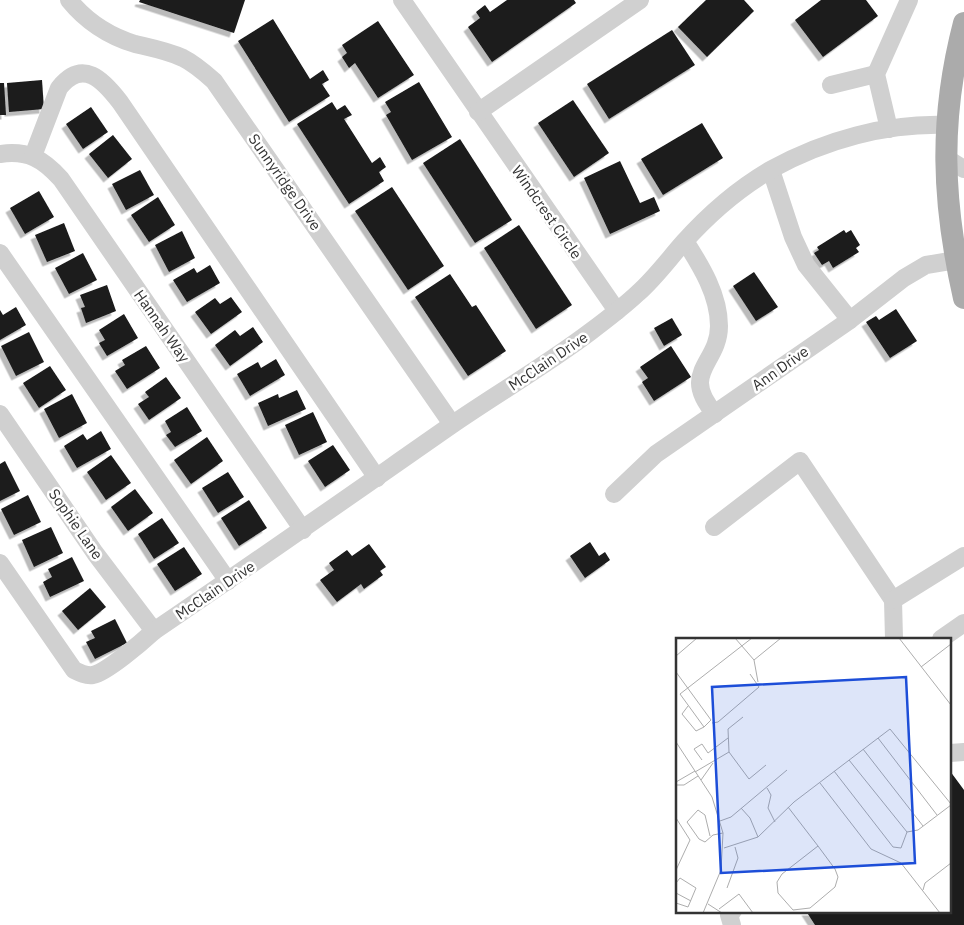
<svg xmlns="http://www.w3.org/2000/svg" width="964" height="925" font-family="'IBM Plex Sans',sans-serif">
  <defs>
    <filter id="shadow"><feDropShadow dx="-4.5" dy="4.5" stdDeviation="0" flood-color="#0004"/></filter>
  </defs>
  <rect width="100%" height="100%" fill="#fff"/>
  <g fill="#1a1a1a" filter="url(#shadow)">
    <polygon points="140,0 245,0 234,33 139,2"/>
    <polygon points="507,0 574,0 576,3 492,62 468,27 480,18 476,12 485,5 490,12"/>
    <polygon points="706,0 744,0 754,11 707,57 678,27"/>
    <polygon points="821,0 866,0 878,16 823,57 795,20"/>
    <polygon points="273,19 310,79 323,70 329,80 322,84 330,96 289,122 238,41"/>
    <polygon points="378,21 414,75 378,98 355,63 349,68 342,57 347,53 342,45"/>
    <polygon points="672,30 695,65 609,119 587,84"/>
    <polygon points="42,80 44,109 9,112 7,83"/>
    <polygon points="419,82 452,137 412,160 386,115 391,112 385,102"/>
    <polygon points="0,83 4,83 6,115 0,115"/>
    <polygon points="573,100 609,153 574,177 538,123"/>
    <polygon points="332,102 337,110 345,105 352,115 344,119 372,163 380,157 386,167 379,172 384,181 349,204 297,124"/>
    <polygon points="91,107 108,132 83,149 66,124"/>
    <polygon points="702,123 723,158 663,195 641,159"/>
    <polygon points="113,135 132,159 108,178 89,154"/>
    <polygon points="460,139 512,220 475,243 423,163"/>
    <polygon points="620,161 640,203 654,197 660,211 610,234 584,178"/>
    <polygon points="140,170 154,195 126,210 112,184"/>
    <polygon points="392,187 444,266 408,290 355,211"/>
    <polygon points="39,191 54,217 25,234 10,208"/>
    <polygon points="158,197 175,225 149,242 131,215"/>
    <polygon points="64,223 75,251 47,262 35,235"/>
    <polygon points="519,225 572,305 536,329 484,248"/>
    <polygon points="844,230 846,233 851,230 860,245 856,248 859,252 833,268 829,261 822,265 814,253 819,250 817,247"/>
    <polygon points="182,231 195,258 169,272 155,245"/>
    <polygon points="83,253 97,280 69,294 55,268"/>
    <polygon points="210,265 220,283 187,302 173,280 194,268 197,273"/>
    <polygon points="754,272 778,307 756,321 733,286"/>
    <polygon points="450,274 472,307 476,305 506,351 468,376 415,297"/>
    <polygon points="107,285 116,311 86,323 81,308 85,307 80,295"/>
    <polygon points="231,297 242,312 211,334 195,312 215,298 220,304"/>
    <polygon points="16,307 26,325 0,340 0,310 3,315"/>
    <polygon points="896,309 917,341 890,358 866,322 876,316 879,320"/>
    <polygon points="124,314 138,338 107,356 99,343 105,340 99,330"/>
    <polygon points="672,318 682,335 664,346 654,328"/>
    <polygon points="253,327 263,342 230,366 215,345 235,330 240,336"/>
    <polygon points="29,332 44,362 16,376 1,346"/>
    <polygon points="146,346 160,368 127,389 115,371 125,365 122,360"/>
    <polygon points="671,346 691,377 654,401 642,382 648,378 640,367"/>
    <polygon points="276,359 285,375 250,396 237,374 258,362 261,368"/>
    <polygon points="50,366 66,390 39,408 23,383"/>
    <polygon points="166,377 181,398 149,420 138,404 149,397 145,392"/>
    <polygon points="297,390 306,409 268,426 258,403 278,394 279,398"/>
    <polygon points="72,394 87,423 59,438 44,409"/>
    <polygon points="187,407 202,431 175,447 166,435 171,432 165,421"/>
    <polygon points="313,412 327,442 299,455 285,425"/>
    <polygon points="101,431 111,449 77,468 64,446 83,434 87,440"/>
    <polygon points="207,437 223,461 191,484 174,460"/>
    <polygon points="333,445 350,470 325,487 308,461"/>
    <polygon points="111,455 131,483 106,500 87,472"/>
    <polygon points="5,461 20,491 0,501 0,464"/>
    <polygon points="228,472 244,497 218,513 202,488"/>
    <polygon points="135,489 153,513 128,531 111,507"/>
    <polygon points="28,495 41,522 14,535 1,509"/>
    <polygon points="249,500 267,528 239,546 221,518"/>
    <polygon points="162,518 179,543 154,559 138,534"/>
    <polygon points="51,527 63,553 34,567 22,540"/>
    <polygon points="590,542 599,556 605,552 610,560 585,578 570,556"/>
    <polygon points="369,544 386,567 380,571 383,575 364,589 361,584 337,602 320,580 334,570 329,563 347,550 352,556"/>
    <polygon points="184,547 202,574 175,591 157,564"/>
    <polygon points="72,557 84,581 50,597 43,582 52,577 48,569"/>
    <polygon points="90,588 106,607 78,630 62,611"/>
    <polygon points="115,619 127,643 95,659 86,642 95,638 91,631"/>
    <polygon points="950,771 964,790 964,925 815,925 806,911 950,911"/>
  </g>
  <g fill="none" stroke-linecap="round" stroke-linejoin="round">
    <g stroke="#d0d0d0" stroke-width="18">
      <path d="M69,0C86,21 109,36 135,44C152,48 168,51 183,58C195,64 205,73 214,81L452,424"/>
      <polyline points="402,0 617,311"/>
      <polyline points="831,85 876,74"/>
      <polyline points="478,112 640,0"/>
      <polyline points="889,129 876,74 909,0"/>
      <path d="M0,154C28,150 43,159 61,179L303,530"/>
      <path d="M33,156L59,88C83,58 103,80 120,102L377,478"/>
      <polyline points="946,158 964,169"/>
      <polyline points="771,170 793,237 806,265 850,320"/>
      <path d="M685,241C701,266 719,295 719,326C719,364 679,372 715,414"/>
      <polyline points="0,253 228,581"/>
      <polyline points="0,414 95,553 154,631"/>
      <polyline points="614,494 656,454 850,320 904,278 926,265 956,260"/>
      <polyline points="714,527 800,461 893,600 894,639"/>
      <path d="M0,563L74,670C80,673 86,676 93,675C107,672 142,642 154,631C253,564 351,495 450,426C496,394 545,366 590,332C606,320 623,307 638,293C655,278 668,260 683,243C708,215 739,188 772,169C825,140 886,123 947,125"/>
      <polyline points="893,600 964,556"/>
      <polyline points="941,639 964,623"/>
      <polyline points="950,753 964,752"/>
      <polyline points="732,925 729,915 733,911"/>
    </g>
    <path stroke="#ababab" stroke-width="22" d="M964,23C939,119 942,201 964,298"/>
  </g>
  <g text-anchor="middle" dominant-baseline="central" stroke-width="5" stroke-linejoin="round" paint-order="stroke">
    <g font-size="15" fill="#333" stroke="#fff">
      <text transform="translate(285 182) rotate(55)">Sunnyridge Drive</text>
      <text transform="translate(547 212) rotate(55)">Windcrest Circle</text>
      <text transform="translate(162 326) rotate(55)">Hannah Way</text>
      <text transform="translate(548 361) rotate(-34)">McClain Drive</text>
      <text transform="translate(780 368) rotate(-35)">Ann Drive</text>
      <text transform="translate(76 524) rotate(55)">Sophie Lane</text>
      <text transform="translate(215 590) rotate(-34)">McClain Drive</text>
    </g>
  </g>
  <g transform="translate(676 638)">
    <rect width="275" height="275" fill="#fff"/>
    <path fill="none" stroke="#adadad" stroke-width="1" d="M59,0L78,22L105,0M223,0L275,67M0,18L21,0M78,22L82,44M245,29L275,6M0,34L35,82L28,89M12,68L6,76L20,93L28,89L4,56L76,0M67,79L52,91L53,114L73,141L90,127M36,85L42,84L83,49L74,36M202,100L261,177M0,104L36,159L47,195L45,232L27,275M187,111L247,188M26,122L18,111L26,106L32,115L52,100M173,122L231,194L242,192L275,167M158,133L217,209L225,210L231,194M19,134L53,114M25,142L37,125M0,144L19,133M144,145L195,211L225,225L264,275M0,147H8L22,138M91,150L95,157L92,170L99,184M112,169L142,208L159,231L162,239L159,249L134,270L117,272L102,255L101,244L106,236L142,208M65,170L74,180L82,199M0,180L14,202L0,232M44,183L55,179L111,132M34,198L29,177L22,172L11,184L23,201L29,204L37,197L47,195M48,210L82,199L118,164L214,91L275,166M0,245L4,240L20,250L12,269L0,265M51,250L62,220L59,209M247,252L249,245L275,225M0,255L15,263M32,266L46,275M43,271L63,256L77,275"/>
    <path fill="#1d4ed8" fill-opacity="0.15" stroke="#1d4ed8" stroke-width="2.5" d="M230,39L239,225L45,235L36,49Z"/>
    <rect width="275" height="275" fill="none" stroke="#333" stroke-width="2.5"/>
  </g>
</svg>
